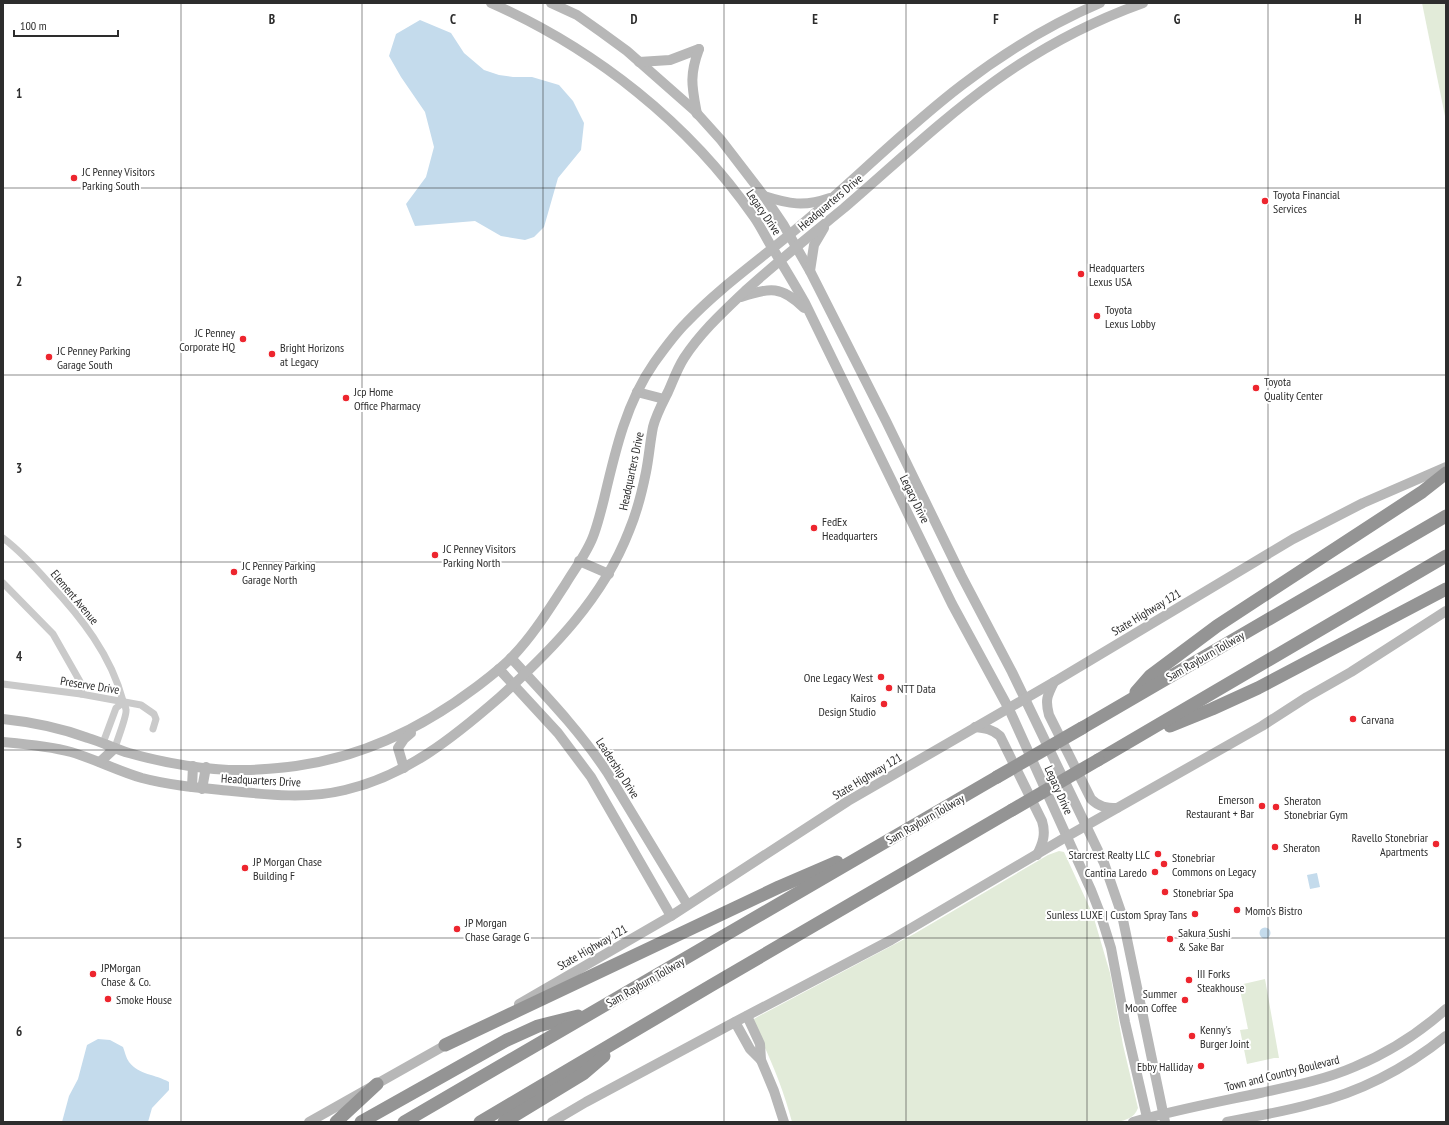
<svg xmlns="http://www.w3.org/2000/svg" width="1449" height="1125" font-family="'PT Sans Narrow',sans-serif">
  <rect width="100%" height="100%" fill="#fff"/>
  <g fill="#e2ebd9">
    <polygon points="1422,3 1446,3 1446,121"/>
    <path d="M1059,851L1064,852L1093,915L1110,973L1123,1045L1138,1108C1134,1118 1127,1120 1116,1122H792C783,1088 770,1057 754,1025V1019L759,1016L914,934L1048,855Z"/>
    <polygon points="1265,979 1279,1058 1274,1058 1247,1064 1240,1030 1248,1029 1239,985"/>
  </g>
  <g fill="#c4dbec">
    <polygon points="420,20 451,33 464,53 484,70 499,75 513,77 532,77 559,85 573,101 584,123 581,150 558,178 544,227 534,237 525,240 501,236 475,221 415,226 406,204 426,177 434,147 425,112 401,77 389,56 396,34"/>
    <polygon points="1317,873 1320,887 1310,889 1307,875"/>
    <circle cx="1265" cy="933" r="5.5"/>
    <path d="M98,1039L110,1040L123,1047C125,1052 126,1058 129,1062C139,1075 155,1074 169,1082V1090L152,1108L148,1122H62L69,1096L78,1079L87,1045Z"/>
  </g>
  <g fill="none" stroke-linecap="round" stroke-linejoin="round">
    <g stroke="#cacaca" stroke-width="7">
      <path d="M3,538C20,551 35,567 49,583C81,617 111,655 123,701C124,704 126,707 126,710C127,716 117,740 115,748"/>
      <polyline points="3,583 53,634 82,685 81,694"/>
      <polyline points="3,684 81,694 141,705 154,714 156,719 153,729"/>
      <polyline points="103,743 116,708 124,702"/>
    </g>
    <g stroke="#b7b7b7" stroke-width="10">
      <path d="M491,3C595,49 689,123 754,217C761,227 766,238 773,249C784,267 795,285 805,303L952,604L1009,709L1091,890L1100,913L1111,948L1125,1022L1148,1122"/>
      <polyline points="551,3 577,15 601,32 627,51 694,110 721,140 764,196 783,224 810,271 886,421 961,575 1012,672 1104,863 1122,915 1165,1122"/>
      <polyline points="639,62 670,60 699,49"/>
      <path d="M697,114C692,87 689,76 699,49"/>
      <path d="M764,196C789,204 804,207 830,198"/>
      <polyline points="810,271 814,245 824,228"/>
      <path d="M741,297C770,287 782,286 804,308"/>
      <polyline points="637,392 664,399"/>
      <polyline points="579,561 609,574"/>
      <path d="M511,658C545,695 579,730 607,772L687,904"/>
      <polyline points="499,669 558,733 591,777 671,916"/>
      <path d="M1054,682C1047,696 1045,700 1049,715L1091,799C1099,807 1106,808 1117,808"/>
      <path d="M3,719C32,722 61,728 88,738C102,742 115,749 129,753C164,763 209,771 245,770C261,770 279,768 296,766C361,757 422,728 475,688C488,678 502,668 514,655C534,634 549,609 565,585C575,568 588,552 594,534C598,523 601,511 604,499C615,452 626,403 654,363C664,349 674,335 686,323C723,284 768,254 808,219C860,175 908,126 962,85C1005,52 1051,24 1100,3"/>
      <path d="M975,727C985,728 992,729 1000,736L1042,821C1046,834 1043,843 1037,855"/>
      <path d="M3,742C25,744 49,746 71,752C95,759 118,771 142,778C172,786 202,788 232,791C270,795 308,799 345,790C406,776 454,737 500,697C553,649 603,598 629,531C637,512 642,492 646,472C649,457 650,442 653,427C656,415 662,404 668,392C673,381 677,369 684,358C701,332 723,312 745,291C777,262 811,235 844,208C894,165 942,119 995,81C1041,48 1090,22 1143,3"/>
      <polyline points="100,762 115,748"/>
      <polyline points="404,768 398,748 404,739 411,733"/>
      <polyline points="192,787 193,766"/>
      <polyline points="202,789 206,767"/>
      <polyline points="519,1004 671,916 848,801 1054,682 1293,539 1363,503 1446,467"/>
      <polyline points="747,1016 760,1044 761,1060 774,1091 784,1122"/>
      <polyline points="735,1022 750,1049 761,1060"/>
      <polyline points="309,1122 451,1042"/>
      <polyline points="552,1122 586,1102 735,1022 891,940 1066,837 1262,726 1307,697 1351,672 1446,611"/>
      <path d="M1133,1122C1175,1110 1218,1102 1260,1093C1292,1086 1324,1080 1354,1067C1388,1053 1419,1033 1446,1009"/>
      <path d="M1227,1122C1255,1116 1283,1112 1311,1104C1361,1092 1406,1068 1446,1036"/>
    </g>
    <g stroke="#949494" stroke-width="13">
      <polyline points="1136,692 1150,676 1217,626 1422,492 1446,473"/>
      <polyline points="1170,726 1212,709 1258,688 1446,589"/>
      <polyline points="1082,728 1446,516"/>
      <polyline points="1098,760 1446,556"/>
      <polyline points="445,1045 779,887 837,862"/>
      <polyline points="336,1122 377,1084"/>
      <polyline points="361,1122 507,1040 538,1026 578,1016"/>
      <polyline points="404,1122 997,777"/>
      <polyline points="480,1122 712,985 1012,810"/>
      <polyline points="504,1122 583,1074 604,1056"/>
    </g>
    <g stroke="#949494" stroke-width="13">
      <polyline points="997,777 1082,728"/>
      <polyline points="1012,810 1098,760"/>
    </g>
  </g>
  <path fill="none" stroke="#2d2d2d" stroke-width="1" stroke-opacity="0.55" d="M181,3V1122M362,3V1122M543,3V1122M724,3V1122M906,3V1122M1087,3V1122M1268,3V1122M3,188H1446M3,375H1446M3,562H1446M3,750H1446M3,938H1446"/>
  <g fill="#ed252e" stroke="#fff" stroke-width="1.5">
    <circle cx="74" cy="178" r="4"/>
    <circle cx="1265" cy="201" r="4"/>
    <circle cx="1081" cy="274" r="4"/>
    <circle cx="1097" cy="316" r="4"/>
    <circle cx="243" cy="339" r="4"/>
    <circle cx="272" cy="354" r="4"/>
    <circle cx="49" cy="357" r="4"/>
    <circle cx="1256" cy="388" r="4"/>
    <circle cx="346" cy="398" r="4"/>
    <circle cx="814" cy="528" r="4"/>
    <circle cx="435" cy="555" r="4"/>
    <circle cx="234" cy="572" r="4"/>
    <circle cx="881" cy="677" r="4"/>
    <circle cx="889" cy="688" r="4"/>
    <circle cx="884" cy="704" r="4"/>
    <circle cx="1353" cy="719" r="4"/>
    <circle cx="1262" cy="806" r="4"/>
    <circle cx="1276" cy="807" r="4"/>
    <circle cx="1436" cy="844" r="4"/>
    <circle cx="1275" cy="847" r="4"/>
    <circle cx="1158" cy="854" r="4"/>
    <circle cx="1164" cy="864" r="4"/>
    <circle cx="245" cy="868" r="4"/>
    <circle cx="1155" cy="872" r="4"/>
    <circle cx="1165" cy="892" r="4"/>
    <circle cx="1237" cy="910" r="4"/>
    <circle cx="1195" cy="914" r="4"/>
    <circle cx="457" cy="929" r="4"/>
    <circle cx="1170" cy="939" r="4"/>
    <circle cx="93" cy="974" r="4"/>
    <circle cx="1189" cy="980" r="4"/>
    <circle cx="108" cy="999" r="4"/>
    <circle cx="1185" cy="1000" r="4"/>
    <circle cx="1192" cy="1036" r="4"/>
    <circle cx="1201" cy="1066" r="4"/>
  </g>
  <g text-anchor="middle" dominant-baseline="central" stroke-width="4" stroke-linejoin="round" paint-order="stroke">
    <g font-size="12" fill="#2d2d2d" stroke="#fff" text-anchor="start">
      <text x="82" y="171">JC Penney Visitors<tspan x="82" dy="14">Parking South</tspan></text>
      <text x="1273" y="194">Toyota Financial<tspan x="1273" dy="14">Services</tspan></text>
      <text x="1089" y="267">Headquarters<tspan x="1089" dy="14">Lexus USA</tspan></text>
      <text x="1105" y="309">Toyota<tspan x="1105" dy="14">Lexus Lobby</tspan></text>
      <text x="235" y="332" text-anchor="end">JC Penney<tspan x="235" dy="14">Corporate HQ</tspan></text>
      <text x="280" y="347">Bright Horizons<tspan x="280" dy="14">at Legacy</tspan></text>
      <text x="57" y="350">JC Penney Parking<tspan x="57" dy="14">Garage South</tspan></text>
      <text x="1264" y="381">Toyota<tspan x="1264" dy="14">Quality Center</tspan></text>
      <text x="354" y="391">Jcp Home<tspan x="354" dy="14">Office Pharmacy</tspan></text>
      <text x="822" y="521">FedEx<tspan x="822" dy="14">Headquarters</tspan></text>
      <text x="443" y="548">JC Penney Visitors<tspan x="443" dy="14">Parking North</tspan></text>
      <text x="242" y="565">JC Penney Parking<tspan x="242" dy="14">Garage North</tspan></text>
      <text x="873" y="677" text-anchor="end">One Legacy West</text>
      <text x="897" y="688">NTT Data</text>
      <text x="876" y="697" text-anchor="end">Kairos<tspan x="876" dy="14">Design Studio</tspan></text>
      <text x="1361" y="719">Carvana</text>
      <text x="1254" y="799" text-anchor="end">Emerson<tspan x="1254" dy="14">Restaurant + Bar</tspan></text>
      <text x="1284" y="800">Sheraton<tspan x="1284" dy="14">Stonebriar Gym</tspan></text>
      <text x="1428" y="837" text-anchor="end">Ravello Stonebriar<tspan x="1428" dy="14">Apartments</tspan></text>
      <text x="1283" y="847">Sheraton</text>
      <text x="1150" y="854" text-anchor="end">Starcrest Realty LLC</text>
      <text x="1172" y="857">Stonebriar<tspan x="1172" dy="14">Commons on Legacy</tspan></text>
      <text x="253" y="861">JP Morgan Chase<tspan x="253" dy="14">Building F</tspan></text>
      <text x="1147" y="872" text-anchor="end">Cantina Laredo</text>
      <text x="1173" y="892">Stonebriar Spa</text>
      <text x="1245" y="910">Momo's Bistro</text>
      <text x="1187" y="914" text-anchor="end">Sunless LUXE | Custom Spray Tans</text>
      <text x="465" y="922">JP Morgan<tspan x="465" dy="14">Chase Garage G</tspan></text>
      <text x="1178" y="932">Sakura Sushi<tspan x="1178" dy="14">&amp; Sake Bar</tspan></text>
      <text x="101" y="967">JPMorgan<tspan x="101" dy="14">Chase &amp; Co.</tspan></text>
      <text x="1197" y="973">III Forks<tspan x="1197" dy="14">Steakhouse</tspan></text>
      <text x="1177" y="993" text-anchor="end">Summer<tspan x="1177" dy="14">Moon Coffee</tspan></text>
      <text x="116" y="999">Smoke House</text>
      <text x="1200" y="1029">Kenny's<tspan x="1200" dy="14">Burger Joint</tspan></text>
      <text x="1193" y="1066" text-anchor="end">Ebby Halliday</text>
    </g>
    <g font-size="12" fill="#2d2d2d" stroke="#fff">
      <text transform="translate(830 202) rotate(-40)">Headquarters Drive</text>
      <text transform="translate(764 212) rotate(56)">Legacy Drive</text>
      <text transform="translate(631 471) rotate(-78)">Headquarters Drive</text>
      <text transform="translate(915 499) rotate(64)">Legacy Drive</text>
      <text transform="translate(75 597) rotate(50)">Element Avenue</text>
      <text transform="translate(1146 612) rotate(-31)">State Highway 121</text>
      <text transform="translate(1205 656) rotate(-30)">Sam Rayburn Tollway</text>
      <text transform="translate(90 685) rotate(9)">Preserve Drive</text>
      <text transform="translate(618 768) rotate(57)">Leadership Drive</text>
      <text transform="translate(867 776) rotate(-31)">State Highway 121</text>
      <text transform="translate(261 780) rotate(3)">Headquarters Drive</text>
      <text transform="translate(1059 790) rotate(66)">Legacy Drive</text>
      <text transform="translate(925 819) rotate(-30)">Sam Rayburn Tollway</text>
      <text transform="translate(592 947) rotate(-30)">State Highway 121</text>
      <text transform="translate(645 982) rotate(-30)">Sam Rayburn Tollway</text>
      <text transform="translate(1282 1073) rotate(-14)">Town and Country Boulevard</text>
    </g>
  </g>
  <g font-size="13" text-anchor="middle" font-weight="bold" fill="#2d2d2d" stroke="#fff" stroke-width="4" stroke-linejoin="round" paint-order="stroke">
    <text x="272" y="24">B</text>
    <text x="453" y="24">C</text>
    <text x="634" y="24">D</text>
    <text x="815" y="24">E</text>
    <text x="996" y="24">F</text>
    <text x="1177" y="24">G</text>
    <text x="1358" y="24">H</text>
    <text x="19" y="98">1</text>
    <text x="19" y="286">2</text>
    <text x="19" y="473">3</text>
    <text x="19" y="661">4</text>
    <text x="19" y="848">5</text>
    <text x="19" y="1036">6</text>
  </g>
  <rect width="1449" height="1125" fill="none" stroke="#2d2d2d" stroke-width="8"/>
  <path d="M14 30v6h104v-6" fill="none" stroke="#2d2d2d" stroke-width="2"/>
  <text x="20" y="30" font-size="12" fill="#2d2d2d" stroke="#ffffff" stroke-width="3" paint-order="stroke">100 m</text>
</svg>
